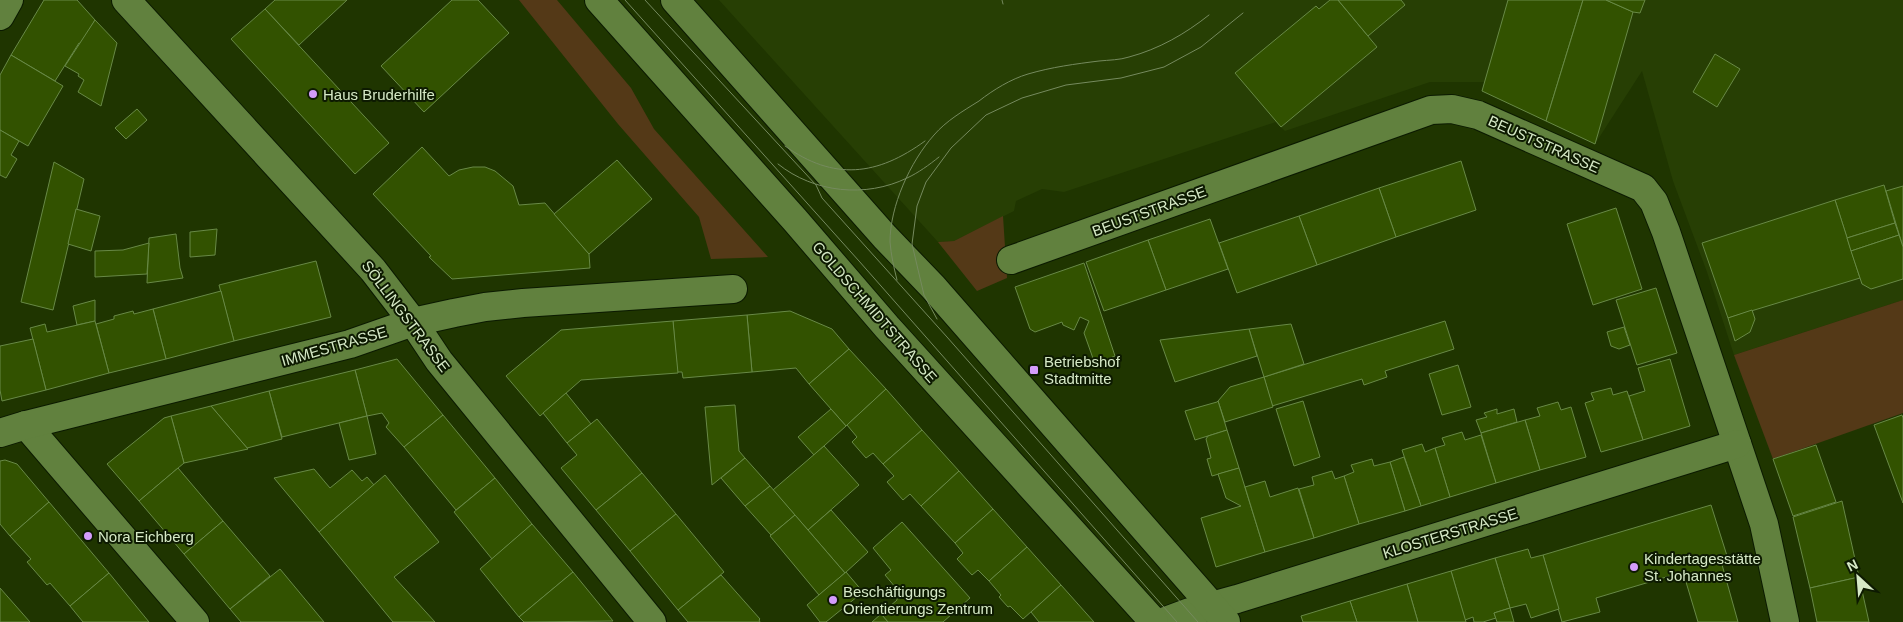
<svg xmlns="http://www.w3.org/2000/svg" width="1903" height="622" font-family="Helvetica,sans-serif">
  <rect width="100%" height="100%" fill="#1f3500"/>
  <polygon fill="#273f04" points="719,0 1903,0 1903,300 1734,355 1707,272 1673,181 1642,71 1595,144 1546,121 1483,82 1430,82 1285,131 1276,122 1064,192 1042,189 1016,201 1014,211 954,241 938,242"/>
  <g fill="#543917">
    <polygon points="519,0 557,0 631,88 654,129 768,257 711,259 699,217 618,124"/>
    <polygon points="1003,216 1007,278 977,291 938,242 954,241"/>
    <polygon points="1903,300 1903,413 1773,459 1734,355"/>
  </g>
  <g fill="#325200" stroke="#688946">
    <polygon points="44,0 77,0 95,20 81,44 79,43 55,81 11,55"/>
    <polygon points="275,0 347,0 299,45 265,9"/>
    <polygon points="452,0 478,0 509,33 424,112 381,66"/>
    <polygon points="1330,0 1338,0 1377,47 1281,127 1235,73 1316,6 1319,9"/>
    <polygon points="1338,0 1401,0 1405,5 1368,36"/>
    <polygon points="1508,0 1583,0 1546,121 1482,91"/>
    <polygon points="1583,0 1606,0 1633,12 1595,144 1546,121"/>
    <polygon points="1606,0 1645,0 1640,13 1633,12"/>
    <polygon points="265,9 389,143 355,174 231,39"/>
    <polygon points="95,20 117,43 101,106 78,92 84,80 78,76 79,74 65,66"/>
    <polygon points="1715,54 1740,69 1717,107 1693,92"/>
    <polygon points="11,55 63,86 28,146 0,130 0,75"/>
    <polygon points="137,109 147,120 126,139 115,128"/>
    <polygon points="0,130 19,141 11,155 17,159 6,178 0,175"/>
    <polygon points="422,147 449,176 459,170 473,167 485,167 495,171 513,186 519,205 545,203 589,254 590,268 452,279 429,257 431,256 373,194"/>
    <polygon points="617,160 652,199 589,254 554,214"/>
    <polygon points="1461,161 1476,210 1396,237 1379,188"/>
    <polygon points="54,162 84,179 53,310 21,302"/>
    <polygon points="1884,185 1895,223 1847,238 1835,200"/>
    <polygon points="1903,186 1903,247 1886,191"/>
    <polygon points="1379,188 1396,237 1317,265 1299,216"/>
    <polygon points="1835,200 1860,278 1728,318 1702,243"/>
    <polygon points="1616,208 1642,289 1593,305 1567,224"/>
    <polygon points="76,209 100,216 91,251 68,244"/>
    <polygon points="1299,216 1317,265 1237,293 1219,243"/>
    <polygon points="1210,219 1228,269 1166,290 1148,240"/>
    <polygon points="1895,223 1899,235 1851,251 1847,238"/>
    <polygon points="217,229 215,255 190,257 190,232"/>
    <polygon points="176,234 180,268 183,278 147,283 149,238"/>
    <polygon points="1899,235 1903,247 1903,279 1871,289 1862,284 1851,251"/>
    <polygon points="1148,240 1166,290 1104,311 1086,262"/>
    <polygon points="149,243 147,274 95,277 95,251 123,250"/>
    <polygon points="316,261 331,317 234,341 219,285"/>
    <polygon points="1084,263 1115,356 1095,364 1084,333 1089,321 1080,317 1074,330 1063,325 1062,322 1035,332 1030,329 1015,287"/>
    <polygon points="1656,288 1677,353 1637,365 1616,300"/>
    <polygon points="221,291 234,341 166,359 153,309"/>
    <polygon points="95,300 95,321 77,325 73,306"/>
    <polygon points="153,309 166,359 109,373 96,324 114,319 114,316 133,311 134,314"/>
    <polygon points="1752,310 1755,319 1750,332 1735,341 1728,318"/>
    <polygon points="790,311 832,329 849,349 809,384 796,368 752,372 747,315"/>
    <polygon points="747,315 752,372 683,378 682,372 677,372 673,321"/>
    <polygon points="95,321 109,373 46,390 30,328 45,324 47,332"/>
    <polygon points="673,321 678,373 581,380 540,416 506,376 561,330"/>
    <polygon points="1445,321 1454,349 1385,371 1387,377 1364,385 1362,379 1272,406 1264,377"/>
    <polygon points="1291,324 1304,364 1264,377 1249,329"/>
    <polygon points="1624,327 1630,345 1619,349 1611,346 1607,332"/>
    <polygon points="1249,329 1257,356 1175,382 1160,340"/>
    <polygon points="33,339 46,390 2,401 0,390 0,346"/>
    <polygon points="849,349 886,389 846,426 809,384"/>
    <polygon points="397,359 443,415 404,447 386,427 389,423 382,413 367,416 355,370"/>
    <polygon points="1670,359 1690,426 1643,440 1629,396 1645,391 1638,368"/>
    <polygon points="1458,365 1471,407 1442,415 1429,374"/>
    <polygon points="355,370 367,416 282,437 269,391"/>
    <polygon points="1264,377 1273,407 1225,422 1218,401 1230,387"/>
    <polygon points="1611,388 1613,395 1627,391 1643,440 1601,452 1585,403 1594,400 1591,393"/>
    <polygon points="886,389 922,430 883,464 873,453 866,458 852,442 857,437 847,425"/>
    <polygon points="269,391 282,439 247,448 211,406"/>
    <polygon points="566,393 591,424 567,443 543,413"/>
    <polygon points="1218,401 1227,430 1195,440 1185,411 1217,402"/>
    <polygon points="1303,401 1320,457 1294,466 1276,409"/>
    <polygon points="1558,402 1561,410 1571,407 1586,457 1540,470 1525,420 1540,416 1537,408"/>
    <polygon points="735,405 739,451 745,458 712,485 705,407"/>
    <polygon points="211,406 248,449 184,463 171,416"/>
    <polygon points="831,409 846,426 814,455 798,437"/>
    <polygon points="1497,409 1497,414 1514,409 1517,422 1481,433 1476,420 1487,417 1484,413"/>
    <polygon points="443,415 495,478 456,510 404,447"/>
    <polygon points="1902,415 1903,418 1903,503 1874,425"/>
    <polygon points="171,416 184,463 139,501 107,464 164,418"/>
    <polygon points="367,416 376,454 349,460 339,423"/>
    <polygon points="597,419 642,473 596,510 561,468 577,455 567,443"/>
    <polygon points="1525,420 1540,470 1496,483 1481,433"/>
    <polygon points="922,430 959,471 921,506 910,494 903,500 887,482 894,476 883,464"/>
    <polygon points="1227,430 1239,468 1212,476 1207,459 1211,458 1206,439 1208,436"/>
    <polygon points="1462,432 1465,440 1481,435 1496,483 1450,497 1435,448 1445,445 1442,438"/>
    <polygon points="1422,444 1425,452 1435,448 1450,497 1421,506 1402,450"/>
    <polygon points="1816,445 1836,502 1793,516 1773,459"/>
    <polygon points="824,446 859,485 808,530 773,490"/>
    <polygon points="1404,457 1421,506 1405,511 1390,462"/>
    <polygon points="745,458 770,486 745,506 721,478"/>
    <polygon points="1372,459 1374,466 1390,462 1405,511 1359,524 1344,476 1354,472 1351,465"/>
    <polygon points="5,460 17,464 49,502 10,536 0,524 0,461"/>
    <polygon points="178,468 223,521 184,554 139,501"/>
    <polygon points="1239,468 1265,552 1216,567 1201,518 1241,506 1226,498 1218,474"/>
    <polygon points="314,469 330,488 352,470 362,481 367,477 374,485 319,532 274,478"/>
    <polygon points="959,471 993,509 955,543 921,506"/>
    <polygon points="1332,471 1335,479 1344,476 1359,524 1314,538 1299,489 1314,485 1312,477"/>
    <polygon points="642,473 676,514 630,551 596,510"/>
    <polygon points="385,475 439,542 394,577 435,622 393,622 319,532"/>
    <polygon points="495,478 532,524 492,559 454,512"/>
    <polygon points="1265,481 1270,497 1298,488 1314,538 1265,552 1245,487"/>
    <polygon points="770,486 795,515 771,535 745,506"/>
    <polygon points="1842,501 1859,577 1810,588 1793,517"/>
    <polygon points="49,502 109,573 70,606 50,583 47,585 27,562 31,559 10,536"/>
    <polygon points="1711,505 1728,559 1721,561 1738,622 1698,622 1683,572 1596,598 1600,612 1562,622 1543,555"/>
    <polygon points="993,509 1027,547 989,581 978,570 972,575 957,559 963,553 955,543"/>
    <polygon points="831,510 868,552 845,573 808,530"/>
    <polygon points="676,514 724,572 678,610 630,551"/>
    <polygon points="795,515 845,573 819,595 770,536"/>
    <polygon points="223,521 270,576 230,609 184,554"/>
    <polygon points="902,522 970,598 943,622 888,622 881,614 897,600 896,588 885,575 891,570 873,548"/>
    <polygon points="532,524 573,572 519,617 480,569"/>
    <polygon points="1027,547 1061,585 1023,619 1010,606 1008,607 999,597 1001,595 989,581"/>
    <polygon points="1528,549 1531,558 1543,555 1559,609 1531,618 1526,604 1510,608 1495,558"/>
    <polygon points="1495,558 1510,608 1494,613 1496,618 1483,622 1474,622 1473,617 1465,620 1451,571"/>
    <polygon points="280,569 324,622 241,622 230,609"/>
    <polygon points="1451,571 1466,622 1418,622 1407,584"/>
    <polygon points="573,572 613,621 524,622 519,617"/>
    <polygon points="846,572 863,592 826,622 820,622 807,605"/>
    <polygon points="109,573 149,622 83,622 70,606"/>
    <polygon points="721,575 760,619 759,620 760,622 688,622 678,610"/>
    <polygon points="1859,577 1869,622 1817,622 1810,588"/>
    <polygon points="1407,584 1418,622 1357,622 1350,601"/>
    <polygon points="1061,585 1094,622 1039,622 1031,612"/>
    <polygon points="0,588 30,622 0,622"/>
    <polygon points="1350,601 1357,622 1303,622 1301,616"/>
    <polygon points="1510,608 1514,622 1497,622 1494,613"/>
    <polygon points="881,614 888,622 872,622"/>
  </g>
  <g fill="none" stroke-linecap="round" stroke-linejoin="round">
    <g stroke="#0b1a00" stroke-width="30">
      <g id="street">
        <polyline points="126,0 373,270 413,322 439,361 652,622"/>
        <polyline points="0,16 9,0"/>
        <polyline points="1011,260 1431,110 1452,109 1478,115 1643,188 1654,202 1666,232 1764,524 1785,622"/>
        <polyline points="26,425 195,622"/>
        <polyline points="0,433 26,425 350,344 413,322 454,313 485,307 523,303 733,289"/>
        <polyline points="1163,622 1190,612 1237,599 1737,444"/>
      </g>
    </g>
    <g stroke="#0b1a00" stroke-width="30">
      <g id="secondary">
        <polyline points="599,0 795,220 887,327 1154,622"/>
        <polyline points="675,0 885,237 933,287 1226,622"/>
      </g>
    </g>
    <use href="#street" stroke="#61813e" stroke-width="28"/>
    <use href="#secondary" stroke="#61813e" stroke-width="28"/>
    <g stroke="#758a5e" stroke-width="1">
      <polyline points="625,0 859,261 1177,622"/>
      <polyline points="645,0 816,185 822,198 947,337 1198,622"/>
      <polyline points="1002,0 1003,4"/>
      <path d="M785,146C834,181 877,176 925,141"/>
      <path d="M778,164C814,193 866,198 907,178C918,173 929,165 939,157"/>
      <path d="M897,280C894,268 891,255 890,242C890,206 910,162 934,135C946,121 963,111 979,101C993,90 1011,79 1028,74C1052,67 1075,64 1099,61C1109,60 1120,60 1129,57C1159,49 1185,34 1209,15"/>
      <polyline points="937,319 924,295 912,244 917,206 926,182 951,148 986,115 1022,98 1066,85 1121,78 1164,67 1201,47 1243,13"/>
    </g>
  </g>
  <g fill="#d49cfb" stroke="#0d1a01" stroke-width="2">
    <circle cx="313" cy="94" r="5"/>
    <rect x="1029" y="365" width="10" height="10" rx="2.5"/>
    <circle cx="88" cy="536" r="5"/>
    <circle cx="1634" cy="567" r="5"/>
    <circle cx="833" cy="600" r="5"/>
  </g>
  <g text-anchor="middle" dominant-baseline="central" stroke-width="4" stroke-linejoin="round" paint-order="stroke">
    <g font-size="15" fill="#d6e9c6" stroke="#0d1a01" text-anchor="start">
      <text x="323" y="94">Haus Bruderhilfe</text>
      <text x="1044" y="361">Betriebshof<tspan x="1044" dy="17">Stadtmitte</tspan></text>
      <text x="98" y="536">Nora Eichberg</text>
      <text x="1644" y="558">Kindertagesstätte<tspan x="1644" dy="17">St. Johannes</tspan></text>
      <text x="843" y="591">Beschäftigungs<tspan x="843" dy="17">Orientierungs Zentrum</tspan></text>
    </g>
    <g font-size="15" fill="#d6e9c6" stroke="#0d1a01">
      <text transform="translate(1544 144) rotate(24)">BEUSTSTRASSE</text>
      <text transform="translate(1149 211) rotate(-20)">BEUSTSTRASSE</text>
      <text transform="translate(875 312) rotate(49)">GOLDSCHMIDTSTRASSE</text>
      <text transform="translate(406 316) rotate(53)">SÖLLINGSTRASSE</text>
      <text transform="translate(334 346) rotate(-16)">IMMESTRASSE</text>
      <text transform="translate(1450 533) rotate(-17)">KLOSTERSTRASSE</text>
    </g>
  </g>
  <g transform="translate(1858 577) rotate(334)" stroke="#0d1a01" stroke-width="4" paint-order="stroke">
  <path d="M0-4L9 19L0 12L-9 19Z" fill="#d6e9c6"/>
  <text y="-8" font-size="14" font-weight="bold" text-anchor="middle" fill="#d6e9c6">N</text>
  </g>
</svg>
